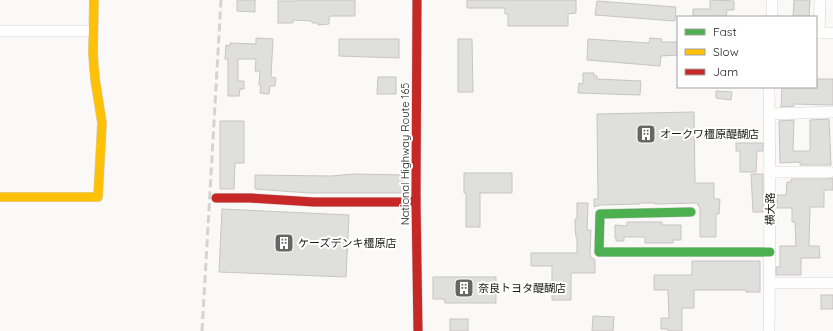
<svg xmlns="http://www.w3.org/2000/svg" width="833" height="331" font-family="Quicksand,'Noto Sans JP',sans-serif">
  <rect width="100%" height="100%" fill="#faf9f7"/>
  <g fill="#dfdfdd" stroke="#c6c5c4">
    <polygon points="237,0 255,0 255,12 237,11"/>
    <polygon points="297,0 355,0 355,16 331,16 329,17 329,24 318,25 318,23 312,23 312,21 293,20 293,23 278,23 278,1 297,1"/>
    <polygon points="467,0 576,0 576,13 568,14 568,26 508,26 508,14 505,14 505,8 467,8"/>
    <polygon points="710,0 734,1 734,10 727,10 726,17 693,17 693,9 710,9"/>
    <polygon points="794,0 810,0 809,17 793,17"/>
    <polygon points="597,1 676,7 675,21 595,15"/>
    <polygon points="256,38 273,39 271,77 276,78 275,86 270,86 269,94 260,93 261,85 259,85 260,71 255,71 256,59 238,59 238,81 244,81 244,89 240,89 239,96 228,96 228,59 225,59 226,45 230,46 230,43 256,44"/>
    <polygon points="650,38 662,39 661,42 678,42 678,55 661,56 660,66 587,60 588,39 649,43"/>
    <polygon points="339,39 399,39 399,58 339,56"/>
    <polygon points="458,39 472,39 473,92 458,92"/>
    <polygon points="583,73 594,73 594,76 597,76 597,79 641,81 640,95 578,93 579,83 583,84"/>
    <polygon points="378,77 396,77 396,94 377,94"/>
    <polygon points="816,79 833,79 833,105 794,104 794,106 781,107 782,87 816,87"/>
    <polygon points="716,91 732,92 731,100 716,98"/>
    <polygon points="694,112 695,183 714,183 714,199 720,199 719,214 716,214 716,237 700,237 700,207 698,206 698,203 655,204 655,203 640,203 640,204 600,205 594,207 594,199 598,199 597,114"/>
    <polygon points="829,119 831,165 800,165 800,162 780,163 779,121 794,120 793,151 810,151 810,120"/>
    <polygon points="220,121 244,121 244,163 235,163 234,189 220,189"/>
    <polygon points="736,143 763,143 763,151 757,151 756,172 740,172 740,151 736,151"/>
    <polygon points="464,173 512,173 512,193 480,193 480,227 466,227 466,193 464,193"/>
    <polygon points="354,174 403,175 402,193 309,193 255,189 255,175 331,176"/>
    <polygon points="751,174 763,174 763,212 753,212"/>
    <polygon points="833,178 833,190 824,190 824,207 810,207 809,246 819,246 820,258 801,258 801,275 776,275 776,267 780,267 780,246 796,246 795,222 792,222 792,208 777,208 777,195 786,195 787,182 791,182 791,179 829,179"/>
    <polygon points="577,203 588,203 587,230 591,230 590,252 591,257 595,260 595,273 571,273 571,300 552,300 552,266 531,266 531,253 577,253 577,237 576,237 575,227 575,219 577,219"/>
    <polygon points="222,209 349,215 346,277 219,272"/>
    <polygon points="627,222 662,222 662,225 681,225 681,240 673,240 673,243 645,243 645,237 624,237 624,241 616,241 616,238 615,238 615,225 627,226"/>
    <polygon points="692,261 760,261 760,292 746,292 746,290 694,290 694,308 682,308 682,331 668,331 668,329 661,329 661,318 669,318 668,290 654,290 654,275 692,275"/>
    <polygon points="433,277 496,277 496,303 445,303 444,299 433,299"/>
    <rect x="821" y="295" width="12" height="14"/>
    <polygon points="593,316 614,317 613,331 592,331"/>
    <rect x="450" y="319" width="18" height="12"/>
  </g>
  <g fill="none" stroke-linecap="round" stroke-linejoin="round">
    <g stroke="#d5d4d2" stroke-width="12">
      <g id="street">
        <polyline points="772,0 772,17"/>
        <polyline points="0,31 93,31"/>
        <polyline points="816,33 833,33"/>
        <polyline points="819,33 820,0"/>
        <polyline points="769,114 833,112"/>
        <polyline points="770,172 829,172"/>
        <polyline points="769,283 833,283"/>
        <polyline points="769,331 770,195 769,87"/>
      </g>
    </g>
    <g stroke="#d5d4d2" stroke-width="10">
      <polyline id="fast" points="691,212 600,214 599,252 770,252"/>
    </g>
    <g stroke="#d5d4d2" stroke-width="10">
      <polyline id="slow" points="0,197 98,197 102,123 95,79 93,54 94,0"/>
    </g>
    <g stroke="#d5d4d2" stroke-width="10">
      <g id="jam">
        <polyline points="417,0 416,200 418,331"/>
        <polyline points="216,198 250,198 314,202 409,202 416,200"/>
      </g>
    </g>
    <use href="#street" stroke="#fefefe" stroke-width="11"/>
    <use href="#fast" stroke="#4caf50" stroke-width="9"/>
    <use href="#slow" stroke="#ffc107" stroke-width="9"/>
    <use href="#jam" stroke="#c62828" stroke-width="9"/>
    <polyline stroke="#d4d4d2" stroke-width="3" stroke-dasharray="8 4" stroke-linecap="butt" points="202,331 221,0"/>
  </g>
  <defs>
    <g id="building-square" transform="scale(1)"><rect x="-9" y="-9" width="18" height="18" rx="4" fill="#666664" stroke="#fff"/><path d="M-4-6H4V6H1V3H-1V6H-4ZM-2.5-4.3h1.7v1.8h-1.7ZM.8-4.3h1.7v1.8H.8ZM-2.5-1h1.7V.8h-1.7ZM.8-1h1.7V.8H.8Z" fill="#fff"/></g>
  </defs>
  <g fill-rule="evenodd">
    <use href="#building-square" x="646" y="134"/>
    <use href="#building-square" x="284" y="243"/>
    <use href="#building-square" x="464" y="288"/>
  </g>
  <g text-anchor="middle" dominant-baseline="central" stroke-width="4" stroke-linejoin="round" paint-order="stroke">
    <g font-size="11" fill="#171715" stroke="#fff" text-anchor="start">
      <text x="660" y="134">オークワ橿原醍醐店</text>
      <text x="298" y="243">ケーズデンキ橿原店</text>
      <text x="478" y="288">奈良トヨタ醍醐店</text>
    </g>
    <g font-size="11" fill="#171715" stroke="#fff">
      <text transform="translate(405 154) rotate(-90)">National Highway Route 165</text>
      <text transform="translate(770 209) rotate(-89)">横大路</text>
    </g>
  </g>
  <rect x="677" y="16" width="140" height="72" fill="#ffffff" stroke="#a2a2a1"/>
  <rect x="685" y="29" width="20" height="6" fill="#4caf50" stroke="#a2a2a1"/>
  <text x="713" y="36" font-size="12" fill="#171715">Fast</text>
  <rect x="685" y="49" width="20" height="6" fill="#ffc107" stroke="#a2a2a1"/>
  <text x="713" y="56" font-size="12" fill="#171715">Slow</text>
  <rect x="685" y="69" width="20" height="6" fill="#c62828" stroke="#a2a2a1"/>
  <text x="713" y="76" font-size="12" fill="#171715">Jam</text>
</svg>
